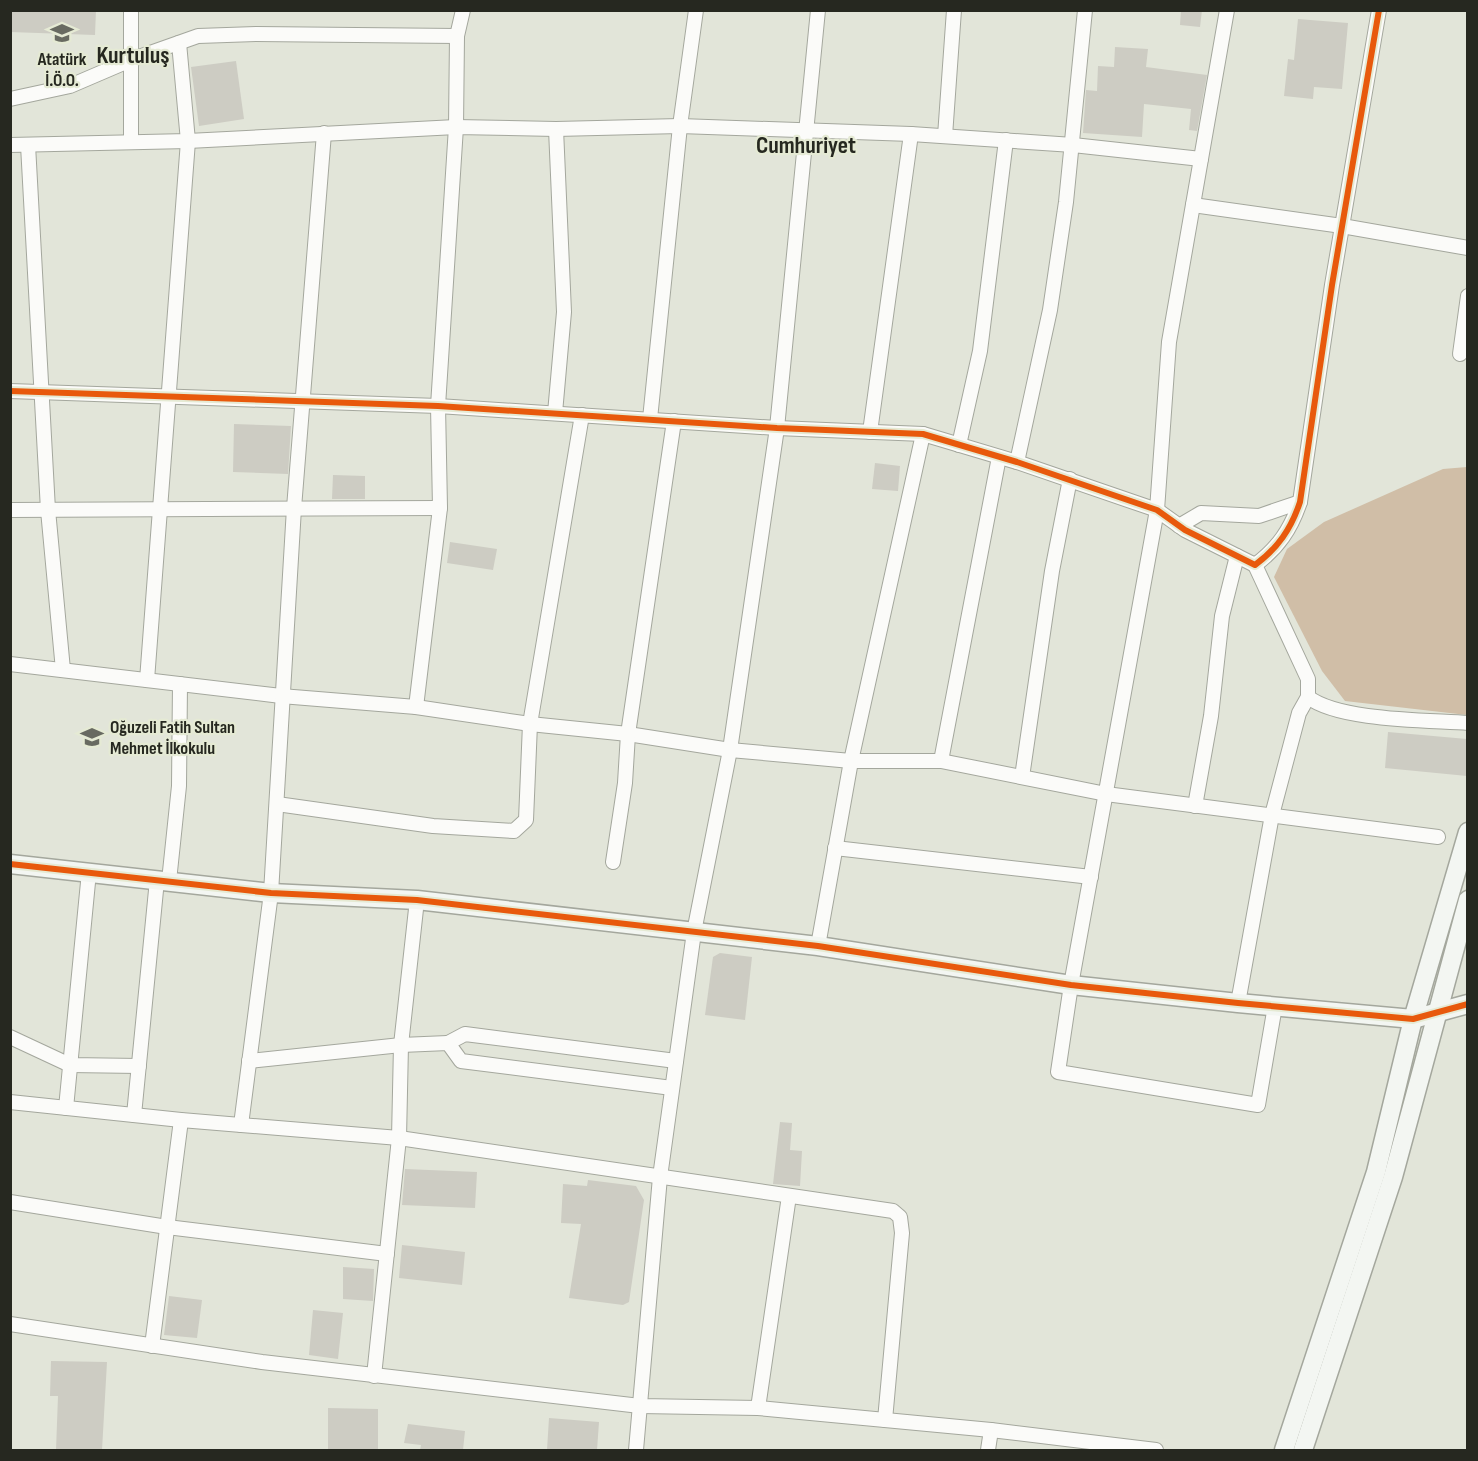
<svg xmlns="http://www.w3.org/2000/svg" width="1478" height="1461" font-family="'Sofia Sans Condensed',sans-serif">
  <rect width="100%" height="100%" fill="#e2e5d9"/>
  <polygon fill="#d0bea7" points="1467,467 1467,715 1345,701 1322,671 1274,577 1287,549 1324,522 1443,469"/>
  <g fill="#cdccc3">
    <polygon points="10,10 96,10 95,35 10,32"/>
    <polygon points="1181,10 1202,10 1200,27 1180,25"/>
    <polygon points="1298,19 1348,23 1342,89 1314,87 1313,99 1284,96 1288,59 1294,60"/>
    <polygon points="1115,47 1148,49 1146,67 1207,75 1197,131 1189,130 1191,109 1144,104 1142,137 1083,133 1086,90 1097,91 1098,66 1114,67"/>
    <polygon points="236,61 244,119 199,126 191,67"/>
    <polygon points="234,424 291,426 288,474 233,472"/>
    <polygon points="875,463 900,466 898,491 872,489"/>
    <polygon points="333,475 365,476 365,499 332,499"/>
    <polygon points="450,542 497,549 493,570 447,563"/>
    <polygon points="1388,732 1467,739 1467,776 1385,768"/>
    <polygon points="720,953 752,957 745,1020 705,1015 713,957"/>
    <polygon points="780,1122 792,1123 790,1150 802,1151 800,1186 773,1184"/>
    <polygon points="405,1169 477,1172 475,1208 402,1205"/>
    <polygon points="588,1180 636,1186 644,1200 629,1302 623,1305 569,1298 581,1224 561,1223 563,1184 587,1186"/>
    <polygon points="402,1245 465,1252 462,1285 399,1278"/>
    <polygon points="343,1267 374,1269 373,1301 343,1299"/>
    <polygon points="169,1296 202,1300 197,1338 164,1335"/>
    <polygon points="313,1310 343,1313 338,1359 309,1355"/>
    <polygon points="51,1361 107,1362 102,1450 56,1450 58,1396 50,1396"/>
    <polygon points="328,1408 378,1409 378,1450 328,1450"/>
    <polygon points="549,1418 599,1422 597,1450 547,1450"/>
    <polygon points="408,1424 465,1431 463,1450 420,1450 421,1445 404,1443"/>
  </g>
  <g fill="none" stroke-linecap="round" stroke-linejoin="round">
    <g stroke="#a4a79d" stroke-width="16">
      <g id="street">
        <polyline points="1227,10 1169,342 1157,510 1071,985 1058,1072 1258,1105 1275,1006"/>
        <polyline points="10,99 70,86 133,59 198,36 256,34 457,36"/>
        <polyline points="945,136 954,10"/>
        <polyline points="131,142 131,10"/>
        <polyline points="10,145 188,141 456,127 556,129 680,126 911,134 1073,145 1201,159"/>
        <polyline points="28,145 48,510 63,670"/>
        <polyline points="1193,205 1342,226 1468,248"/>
        <polyline points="1460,354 1468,296"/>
        <path d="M10,391L438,406L777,428L923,434L1017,462L1157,510L1185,530L1255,565C1278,548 1291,529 1300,502L1332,285L1379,10"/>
        <polyline points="555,413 564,312 556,129"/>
        <polyline points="650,419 680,126 696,10"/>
        <polyline points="870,432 911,134"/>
        <polyline points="959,445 980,351 1006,140"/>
        <polyline points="1017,462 1050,310 1066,202 1085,10"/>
        <polyline points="10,510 440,508"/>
        <polyline points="1179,526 1201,513 1259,516 1300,502"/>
        <path d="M1255,565L1308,679V697C1339,721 1427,720 1468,723"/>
        <polyline points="10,664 281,696 416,707 530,724 628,734 730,750 851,761 941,761 1106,794 1438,837"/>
        <polyline points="147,680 188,141 179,43"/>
        <polyline points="416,707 440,508 438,406 456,127 457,36 463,10"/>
        <polyline points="941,761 999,457"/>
        <polyline points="1022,777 1052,571 1070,479"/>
        <polyline points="277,804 433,826 514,831 526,820 530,724 582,415"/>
        <polyline points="1195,806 1211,716 1222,616 1237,556"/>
        <polyline points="835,848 1091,877"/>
        <polyline points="613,862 625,783 628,734 674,421"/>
        <polyline points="169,881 179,786 180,684"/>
        <polyline points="818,946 851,761 923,434"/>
        <polyline points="1238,1003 1272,815 1299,713 1308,697"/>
        <polyline points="10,1037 70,1065 139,1066"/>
        <polyline points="448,1043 465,1034 676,1061"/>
        <polyline points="249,1061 401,1045 448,1043 461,1061 672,1088"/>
        <polyline points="10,1102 181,1120 399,1138 893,1211 900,1217 902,1233 885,1420"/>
        <polyline points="66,1108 89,872"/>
        <polyline points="134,1115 157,880"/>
        <polyline points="241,1125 271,893 294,508 324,133"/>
        <polyline points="10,1202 167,1227 387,1254"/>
        <polyline points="10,1324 262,1362 640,1406 758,1408 991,1430 1156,1450"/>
        <polyline points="152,1346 181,1120"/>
        <polyline points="374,1376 399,1138 401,1045 417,900"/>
        <polyline points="758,1408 789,1196"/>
        <polyline points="636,1450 660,1177 694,932 730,750 777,428 818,10"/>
        <polyline points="988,1450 991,1430"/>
      </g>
    </g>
    <g stroke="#a4a79d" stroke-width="21">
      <g id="secondary">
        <polyline points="10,864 271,893 417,900 818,946 1071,985 1238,1003 1413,1019 1468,1004"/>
        <polyline points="1284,1450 1376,1172 1413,1019 1468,832"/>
        <polyline points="1303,1450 1393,1177 1468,900"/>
      </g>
    </g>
    <use href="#street" stroke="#fbfbf9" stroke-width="14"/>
    <use href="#secondary" stroke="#f3f6f2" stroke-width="18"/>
    <g stroke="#e5ead4" stroke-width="10">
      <g id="cycleway">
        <path d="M10,391L438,406L777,428L923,434L1017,462L1157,510L1185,530L1255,565C1278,548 1291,529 1300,502L1332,285L1379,10"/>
        <polyline points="10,864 271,893 417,900 818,946 1071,985 1238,1003 1413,1019 1468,1004"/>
      </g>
    </g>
    <use href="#cycleway" stroke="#e8590c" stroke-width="6"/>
  </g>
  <defs>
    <g id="school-bare" transform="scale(1.8)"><path d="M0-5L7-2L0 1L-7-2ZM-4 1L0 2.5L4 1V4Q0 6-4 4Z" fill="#686a61" stroke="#e5ead4" stroke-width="2.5" paint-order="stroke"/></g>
  </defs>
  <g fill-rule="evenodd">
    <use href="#school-bare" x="62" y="33"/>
    <use href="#school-bare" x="92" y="737"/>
  </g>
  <g text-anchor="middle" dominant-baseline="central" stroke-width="4.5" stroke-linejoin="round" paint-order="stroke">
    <g font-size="18" font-weight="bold" fill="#262820" stroke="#e5ead4">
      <text x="62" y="59">Atatürk<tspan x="62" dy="21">İ.Ö.O.</tspan></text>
      <text x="110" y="727" text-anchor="start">Oğuzeli Fatih Sultan<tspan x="110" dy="21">Mehmet İlkokulu</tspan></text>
    </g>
    <g font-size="24" font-weight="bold" fill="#262820" stroke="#e5ead4">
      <text x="133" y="55">Kurtuluş</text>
      <text x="806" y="145">Cumhuriyet</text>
    </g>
  </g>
  <rect width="1478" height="1461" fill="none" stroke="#262820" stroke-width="24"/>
</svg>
